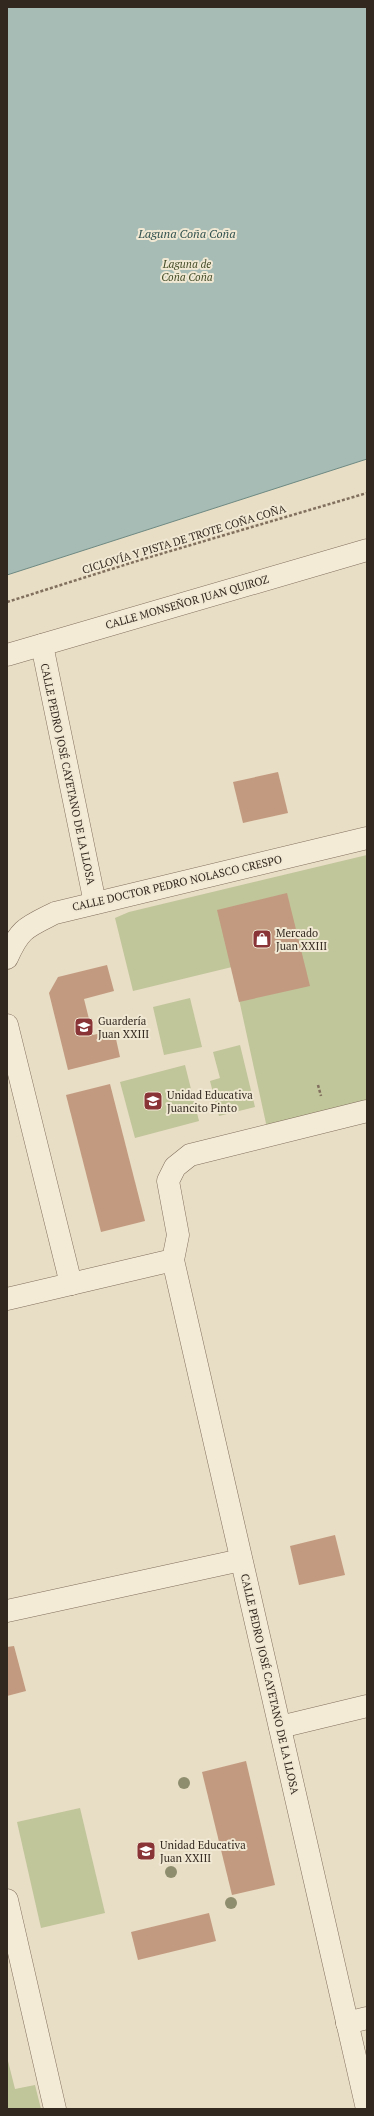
<svg xmlns="http://www.w3.org/2000/svg" width="374" height="2116" font-family="'PT Serif',serif">
  <rect width="100%" height="100%" fill="#e8ddc5"/>
  <g fill="#c0c59a">
    <polygon points="367,855 367,1103 267,1128 232,967 133,991 115,918 129,912"/>
    <polygon points="190,998 202,1047 164,1055 153,1007"/>
    <polygon points="240,1045 255,1107 219,1116 210,1081 220,1078 213,1052"/>
    <polygon points="185,1065 199,1121 135,1138 120,1082"/>
    <polygon points="80,1808 105,1913 41,1928 17,1822"/>
    <polygon points="7,2057 15,2089 35,2085 41,2109 7,2109"/>
  </g>
  <polygon fill="#a6bcb5" stroke="#6e8982" points="7,7 367,7 367,459 7,575"/>
  <g fill="#c29a7f">
    <polygon points="278,772 288,813 243,823 233,782"/>
    <polygon points="287,893 310,986 239,1002 217,910"/>
    <polygon points="107,965 114,991 84,999 93,1035 114,1030 120,1057 68,1070 49,993 58,977"/>
    <polygon points="110,1084 145,1221 101,1232 66,1095"/>
    <polygon points="335,1535 345,1575 299,1585 290,1546"/>
    <polygon points="14,1646 26,1691 7,1696 7,1647"/>
    <polygon points="246,1761 275,1885 232,1895 202,1772"/>
    <polygon points="209,1913 216,1941 138,1960 131,1932"/>
  </g>
  <g fill="none" stroke-linecap="round" stroke-linejoin="round">
    <g stroke="#81705d" stroke-width="23">
      <g id="minor">
        <polyline points="42,645 95,903"/>
        <polyline points="7,655 367,550"/>
        <path d="M7,958C20,928 27,927 55,913L367,838"/>
        <polyline points="7,1025 71,1284"/>
        <polyline points="7,1299 173,1260"/>
        <polyline points="7,1611 241,1560"/>
        <polyline points="280,1727 367,1706"/>
        <polyline points="7,1900 55,2109"/>
        <polyline points="347,2023 367,2018"/>
        <polyline points="367,2109 173,1260 178,1235 168,1181 175,1167 190,1155 367,1111"/>
      </g>
    </g>
    <g stroke="#81705d" stroke-width="2.5" stroke-dasharray="3 2" stroke-linecap="butt">
      <polyline points="7,602 140,560 367,493"/>
      <polyline points="318,1085 321,1096"/>
    </g>
    <use href="#minor" stroke="#f4ebd7" stroke-width="22"/>
  </g>
  <g fill="#8e8e6f">
    <circle cx="184" cy="1783" r="6"/>
    <circle cx="171" cy="1872" r="6"/>
    <circle cx="231" cy="1903" r="6"/>
  </g>
  <defs>
    <g id="shop-square" transform="scale(1)"><rect x="-9" y="-9" width="18" height="18" rx="4" fill="#893436" stroke="#f1e8d3"/><path d="M-5-2.5h2.3a2.7 3.5 0 0 1 5.4 0H5L5.5 6h-11ZM-1.5-2.5h3a1.5 2.3 0 0 0-3 0Z" fill="#fff"/></g>
    <g id="school-square" transform="scale(1)"><rect x="-9" y="-9" width="18" height="18" rx="4" fill="#893436" stroke="#f1e8d3"/><path d="M0-5L7-2L0 1L-7-2ZM-4 1L0 2.5L4 1V4Q0 6-4 4Z" fill="#fff"/></g>
  </defs>
  <g fill-rule="evenodd">
    <use href="#shop-square" x="262" y="939"/>
    <use href="#school-square" x="84" y="1027"/>
    <use href="#school-square" x="153" y="1101"/>
    <use href="#school-square" x="146" y="1851"/>
  </g>
  <g text-anchor="middle" dominant-baseline="central" stroke-width="4" stroke-linejoin="round" paint-order="stroke">
    <g font-size="11" font-style="italic" fill="#444d28" stroke="#f1e8d3">
      <text x="187" y="264">Laguna de<tspan x="187" dy="13">Coña Coña</tspan></text>
    </g>
    <g font-size="11" fill="#33281f" stroke="#f1e8d3">
      <text transform="translate(184 539) rotate(-17)">CICLOVÍA Y PISTA DE TROTE COÑA COÑA</text>
      <text transform="translate(187 602) rotate(-16)">CALLE MONSEÑOR JUAN QUIROZ</text>
      <text transform="translate(68 774) rotate(78)">CALLE PEDRO JOSÉ CAYETANO DE LA LLOSA</text>
      <text transform="translate(177 883) rotate(-13)">CALLE DOCTOR PEDRO NOLASCO CRESPO</text>
      <text transform="translate(270 1684) rotate(77)">CALLE PEDRO JOSÉ CAYETANO DE LA LLOSA</text>
    </g>
    <g font-size="11" fill="#33281f" stroke="#f1e8d3" text-anchor="start">
      <text x="276" y="933">Mercado<tspan x="276" dy="13">Juan XXIII</tspan></text>
      <text x="98" y="1021">Guardería<tspan x="98" dy="13">Juan XXIII</tspan></text>
      <text x="167" y="1095">Unidad Educativa<tspan x="167" dy="13">Juancito Pinto</tspan></text>
      <text x="160" y="1845">Unidad Educativa<tspan x="160" dy="13">Juan XXIII</tspan></text>
    </g>
    <g font-size="12" font-style="italic" fill="#30514e" stroke="#f1e8d3">
      <text x="187" y="233">Laguna Coña Coña</text>
    </g>
  </g>
  <rect width="374" height="2116" fill="none" stroke="#33281f" stroke-width="16"/>
</svg>
